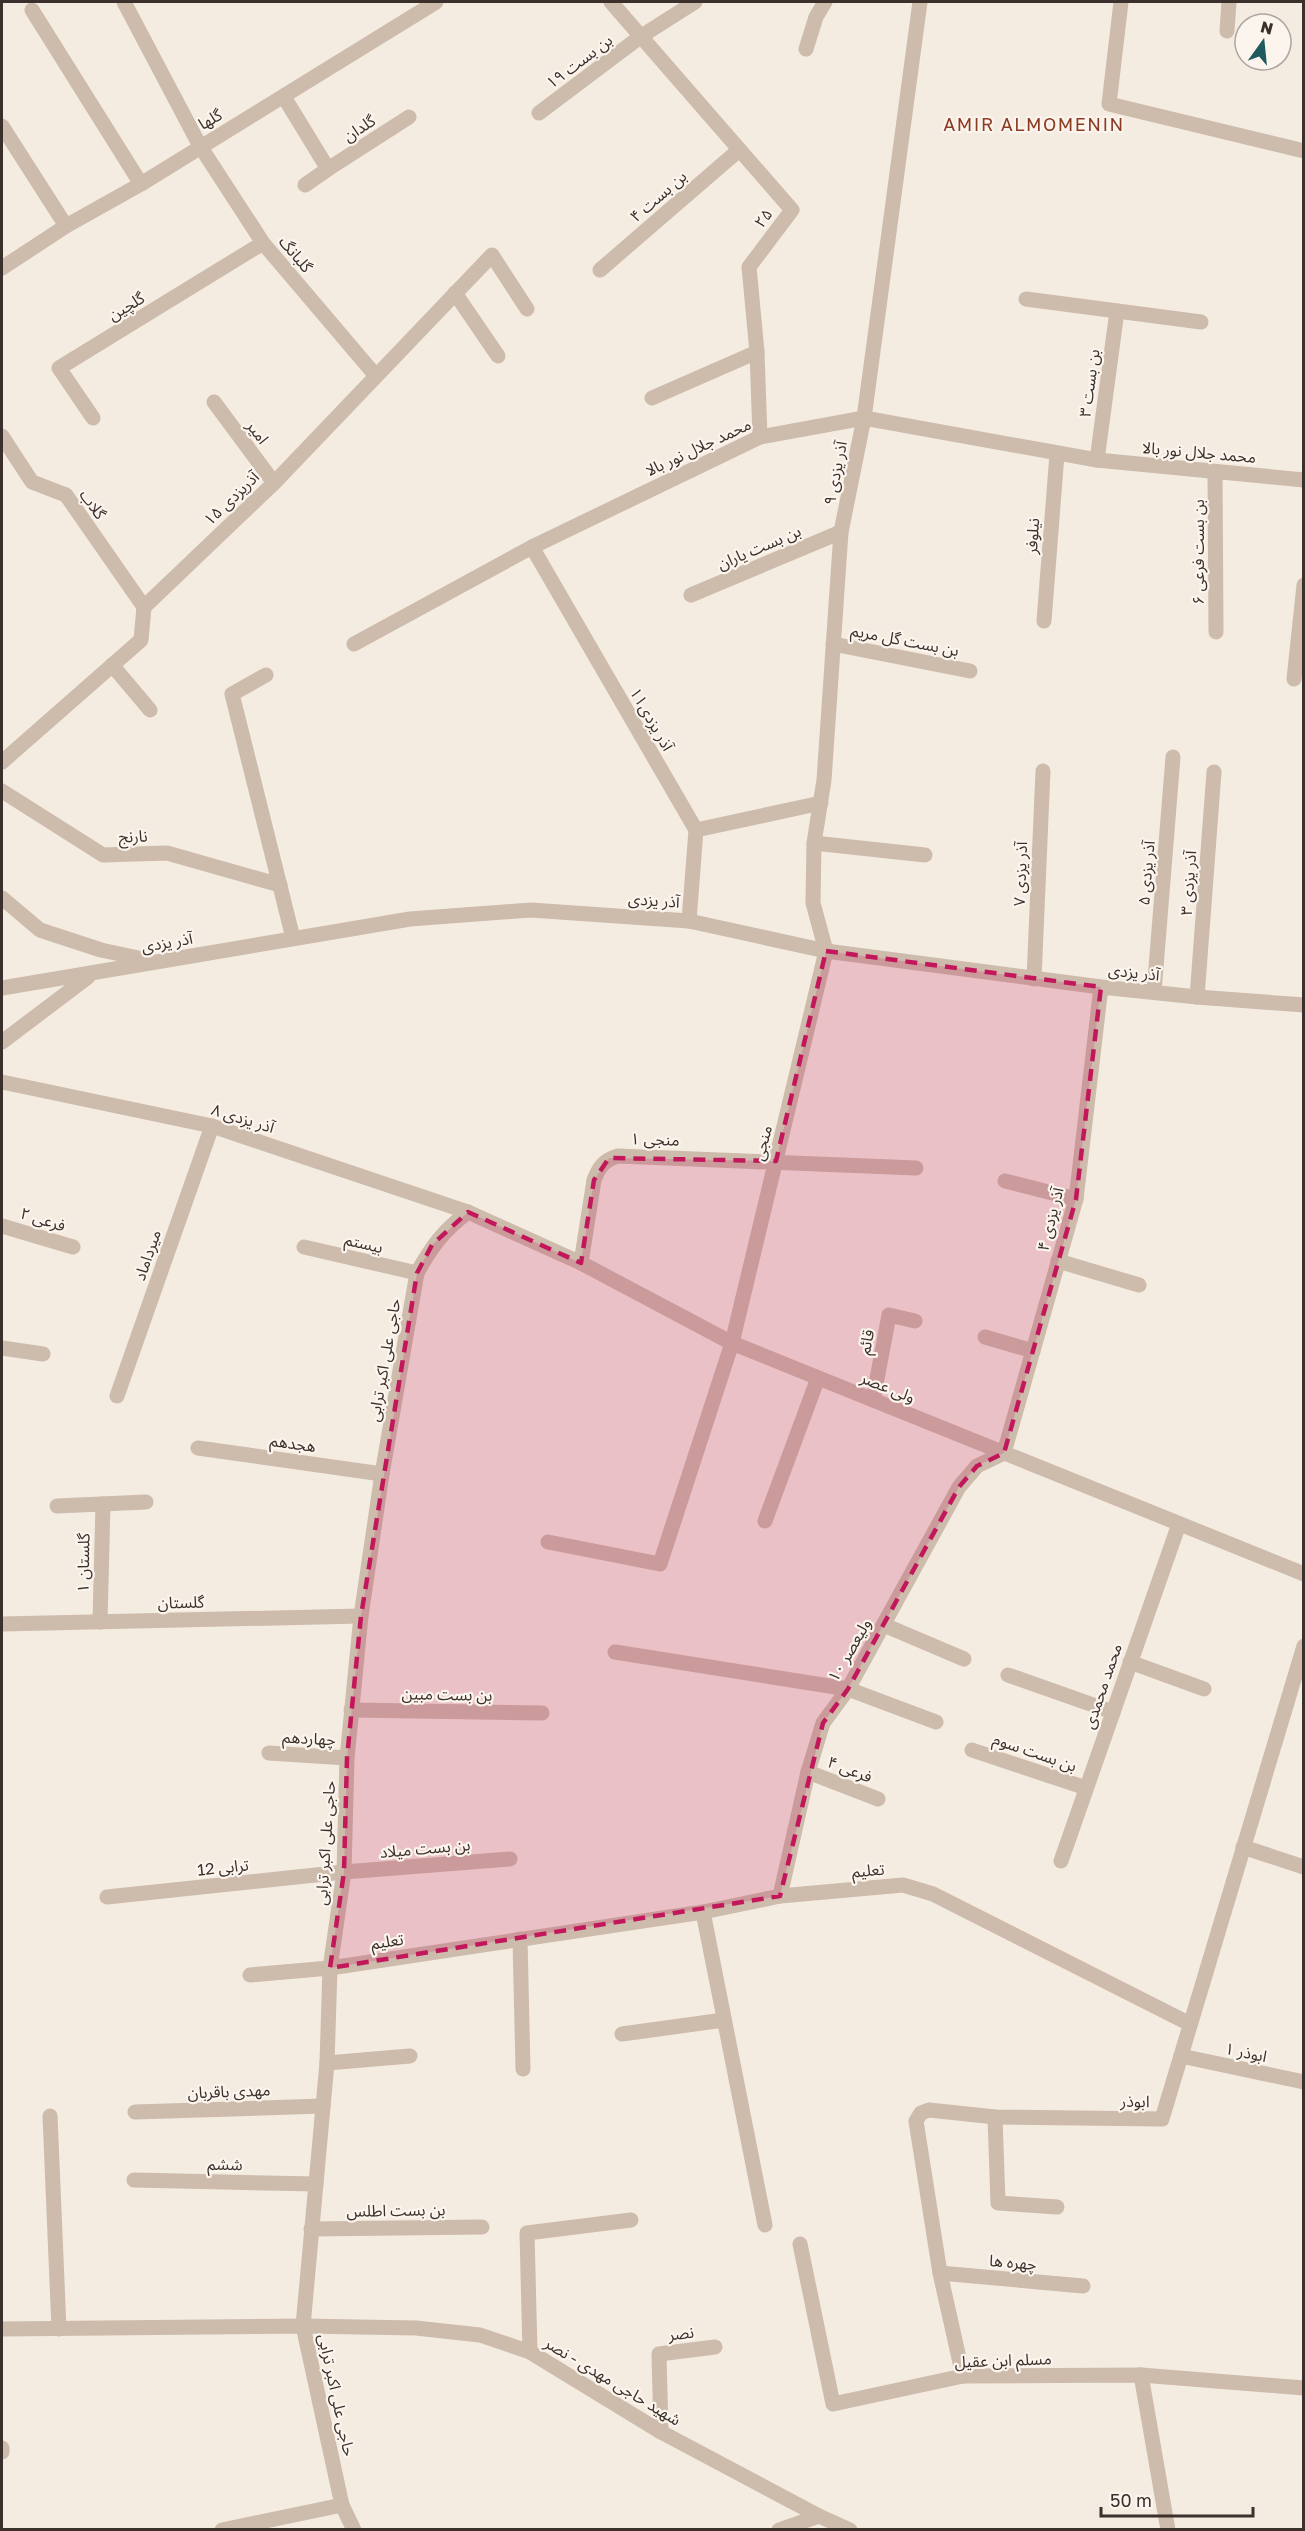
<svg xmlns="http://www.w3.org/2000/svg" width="1305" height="2531" font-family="'Golos Text','Noto Sans Arabic',sans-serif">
  <rect width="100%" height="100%" fill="#f4ebe1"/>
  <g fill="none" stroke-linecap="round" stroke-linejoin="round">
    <g stroke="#cdbbac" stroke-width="15">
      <polyline points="124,2 200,146 263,243 376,376"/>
      <polyline points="611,2 792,210 749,267 757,352 760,437"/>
      <polyline points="1121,2 1109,104 1304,151"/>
      <polyline points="32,10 141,184"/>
      <polyline points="1227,31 1229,2"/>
      <polyline points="806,49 816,17 825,2"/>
      <polyline points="284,97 328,169 409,117"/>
      <polyline points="539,113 640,37 695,2"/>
      <polyline points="2,126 66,226"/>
      <polyline points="305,185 328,169"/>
      <polyline points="2,268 66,226 141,184 436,2"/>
      <polyline points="600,270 739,150"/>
      <polyline points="455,293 498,356"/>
      <polyline points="1026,299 1201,322"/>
      <polyline points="652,398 757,352"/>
      <polyline points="214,402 274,483"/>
      <polyline points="93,418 59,368 263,243"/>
      <polyline points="2,436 32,482 66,495 144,607"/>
      <polyline points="1097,460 1117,311"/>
      <polyline points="1215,472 1216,632"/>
      <polyline points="532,547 696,830 689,921"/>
      <polyline points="691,595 841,532"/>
      <polyline points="1044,621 1057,454"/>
      <polyline points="354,644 532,547 760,437 864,418 1097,460 1304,480"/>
      <polyline points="833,644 970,671"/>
      <polyline points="112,665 150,710"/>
      <polyline points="266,675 232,694 293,938"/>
      <polyline points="1294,679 1304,585"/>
      <polyline points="2,762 141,640 144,607 274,483 492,255 527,309"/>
      <polyline points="2,791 103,855 167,853 280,885"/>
      <polyline points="696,830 821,803"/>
      <polyline points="814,843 925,855"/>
      <polyline points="2,898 40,930 101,950 148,960"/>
      <polyline points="1034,979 1043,771"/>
      <polyline points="2,988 410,919 531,910 689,921 826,951 1101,987 1197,997 1304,1005"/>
      <polyline points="1154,992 1173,757"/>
      <polyline points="1197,997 1214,772"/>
      <polyline points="2,1042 88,977"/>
      <polyline points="2,1082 212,1126 468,1212 581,1263 732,1343 1304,1574"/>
      <polyline points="1005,1181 1076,1199"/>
      <polyline points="2,1226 73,1247"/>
      <polyline points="304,1247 417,1273"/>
      <polyline points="1058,1261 1139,1285"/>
      <path d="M581,1263L594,1180C599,1167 604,1160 618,1156L916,1168"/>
      <polyline points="985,1337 1033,1351"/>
      <polyline points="2,1348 43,1354"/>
      <polyline points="117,1396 212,1126"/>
      <polyline points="873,1400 889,1315 915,1321"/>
      <polyline points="198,1448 382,1474"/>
      <polyline points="57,1506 146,1502"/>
      <polyline points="765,1521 818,1378"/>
      <polyline points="548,1542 660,1564 732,1343 826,951 813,903 814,843 824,780 841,532 864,418 920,2"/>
      <polyline points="100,1622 103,1504"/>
      <polyline points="2,1624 361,1616"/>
      <polyline points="884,1625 964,1659"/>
      <polyline points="615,1652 848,1689 936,1722"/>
      <polyline points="1130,1662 1204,1689"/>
      <polyline points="1008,1675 1113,1712"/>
      <polyline points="351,1710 542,1713"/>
      <polyline points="972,1750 1086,1788"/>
      <polyline points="269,1753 347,1758"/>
      <polyline points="808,1772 878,1799"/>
      <polyline points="1243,1847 1304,1867"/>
      <polyline points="1061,1861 1179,1524"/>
      <polyline points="780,1896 808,1772 823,1723 848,1689 959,1487 977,1466 1004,1453 1076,1199 1101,987"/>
      <polyline points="107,1897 344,1872 510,1859"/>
      <polyline points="703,1912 765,2225"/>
      <polyline points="520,1939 523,2069"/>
      <polyline points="250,1975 330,1968 703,1912 780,1896 903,1885 933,1894 1190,2024"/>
      <polyline points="622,2034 724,2020"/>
      <polyline points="1181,2056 1304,2082"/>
      <polyline points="327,2063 410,2056"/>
      <polyline points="135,2112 323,2106"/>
      <polyline points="50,2116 59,2329"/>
      <polyline points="995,2117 998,2203 1057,2207"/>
      <polyline points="134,2180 316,2184"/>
      <polyline points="311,2229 482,2227"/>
      <polyline points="800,2244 833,2404 963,2376 1141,2375 1304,2388"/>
      <polyline points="940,2273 1083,2286"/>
      <polyline points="2,2329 303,2326 416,2328 480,2335 530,2352 661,2432 819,2516 850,2530"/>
      <polyline points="530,2352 527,2233 631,2220"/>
      <polyline points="1141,2375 1168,2530"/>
      <polyline points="963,2376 940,2273 916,2121 921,2113 929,2110 995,2117 1162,2119 1304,1646"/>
      <polyline points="661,2432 659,2354 715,2347"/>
      <polyline points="2,2448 2,2452"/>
      <polyline points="222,2530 342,2505"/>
      <path d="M354,2530L342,2505L303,2326L327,2063L330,1968L344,1872L347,1758L361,1616L382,1474L417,1273C432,1246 443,1231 468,1212"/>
      <polyline points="779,2530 819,2516"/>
    </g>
  </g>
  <path fill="#c2185b" fill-opacity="0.2" stroke="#c2185b" stroke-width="4.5" stroke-dasharray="12 8" stroke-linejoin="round" d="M826,951L1101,987L1076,1199L1004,1453L977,1466L959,1487L848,1689L823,1723L780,1896L330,1968L344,1872L347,1758L361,1616L417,1273L432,1245L468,1212L581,1263L594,1180L609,1158L776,1161Z"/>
  <g text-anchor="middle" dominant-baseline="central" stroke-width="4.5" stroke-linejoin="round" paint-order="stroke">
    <g font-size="16" fill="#3b302b" stroke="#fbf5ee">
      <text transform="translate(579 61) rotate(-37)">بن بست ۱۹</text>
      <text transform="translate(210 119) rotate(-30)">گلها</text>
      <text transform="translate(359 128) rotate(-33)">گلدان</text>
      <text transform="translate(658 196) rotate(-41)">بن بست ۴</text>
      <text transform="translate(763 218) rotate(-53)">۲۵</text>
      <text transform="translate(296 254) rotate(50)">گلبانگ</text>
      <text transform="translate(126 306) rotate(-31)">گلچین</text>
      <text transform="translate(1089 383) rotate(-82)">بن بست ۳</text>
      <text transform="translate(258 432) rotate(53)">امیر</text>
      <text transform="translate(698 447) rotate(-25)">محمد جلال نور بالا</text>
      <text transform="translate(1199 452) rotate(5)">محمد جلال نور بالا</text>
      <text transform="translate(835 473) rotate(-79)">آذر یزدی ۹</text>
      <text transform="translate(231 498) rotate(-44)">۱۵ آذریزدی</text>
      <text transform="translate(93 504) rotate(54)">گلاب</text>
      <text transform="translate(1032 536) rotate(-86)">نیلوفر</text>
      <text transform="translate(759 547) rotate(-23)">بن بست یاران</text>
      <text transform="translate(1198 552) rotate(-90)">بن بست فرعی ۶</text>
      <text transform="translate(905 640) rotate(11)">بن بست گل مریم</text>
      <text transform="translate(652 719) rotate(60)">آذر یزدی۱۱</text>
      <text transform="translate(133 836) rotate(-2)">نارنج</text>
      <text transform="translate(1146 873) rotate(-85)">آذر یزدی ۵</text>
      <text transform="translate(1020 874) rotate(-88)">آذر یزدی ۷</text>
      <text transform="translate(1188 883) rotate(-86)">آذر یزدی ۳</text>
      <text transform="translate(654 900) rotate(4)">آذر یزدی</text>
      <text transform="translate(167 942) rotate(-10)">آذر یزدی</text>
      <text transform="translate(1134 972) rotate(6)">آذر یزدی</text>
      <text transform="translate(243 1118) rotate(17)">۸ آذر یزدی</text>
      <text transform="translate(655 1139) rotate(2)">منجی ۱</text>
      <text transform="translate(762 1143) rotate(-76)">منجی</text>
      <text transform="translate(43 1219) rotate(17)">فرعی ۲</text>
      <text transform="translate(1050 1219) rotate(-76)">۴ آذر یزدی</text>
      <text transform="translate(364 1243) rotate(13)">بیستم</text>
      <text transform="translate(147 1255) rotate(-71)">میرداماد</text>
      <text transform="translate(866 1342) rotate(-79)">قائم</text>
      <text transform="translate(384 1360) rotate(-80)">حاجی علی اکبر ترابی</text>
      <text transform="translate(888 1387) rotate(22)">ولی عصر</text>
      <text transform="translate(293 1443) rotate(8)">هجدهم</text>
      <text transform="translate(83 1563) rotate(-89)">گلستان ۱</text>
      <text transform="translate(181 1602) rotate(-1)">گلستان</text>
      <text transform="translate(849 1650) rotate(-60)">۱۰ ولیعصر</text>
      <text transform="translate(1102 1686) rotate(-71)">محمد محمدی</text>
      <text transform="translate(447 1694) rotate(1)">بن بست مبین</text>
      <text transform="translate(309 1738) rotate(3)">چهاردهم</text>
      <text transform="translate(1035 1752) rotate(19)">بن بست سوم</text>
      <text transform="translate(850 1769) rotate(21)">فرعی ۴</text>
      <text transform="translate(325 1843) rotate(-86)">حاجی علی اکبر ترابی</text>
      <text transform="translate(425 1848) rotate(-5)">بن بست میلاد</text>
      <text transform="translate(223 1867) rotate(-6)">ترابی 12</text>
      <text transform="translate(868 1870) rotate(-5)">تعلیم</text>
      <text transform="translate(387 1941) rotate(-9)">تعلیم</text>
      <text transform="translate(1246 2052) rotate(12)">ابوذر ۱</text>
      <text transform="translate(229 2091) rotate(-2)">مهدی باقربان</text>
      <text transform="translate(1135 2101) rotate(1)">ابوذر</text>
      <text transform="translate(225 2164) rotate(1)">ششم</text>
      <text transform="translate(396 2210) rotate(-1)">بن بست اطلس</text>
      <text transform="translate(1013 2262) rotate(5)">چهره ها</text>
      <text transform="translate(681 2333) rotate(-7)">نصر</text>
      <text transform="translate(1003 2360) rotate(-2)">مسلم ابن عقیل</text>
      <text transform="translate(613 2381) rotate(31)">شهید حاجی مهدی - نصر</text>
      <text transform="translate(337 2395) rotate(78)">حاجی علی اکبر ترابی</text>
    </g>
    <g font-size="18" letter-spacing="1.5" fill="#8c3b22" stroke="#fbf5ee">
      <text x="1034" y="124">AMIR ALMOMENIN</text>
    </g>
  </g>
  <rect width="1305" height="2531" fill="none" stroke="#3b302b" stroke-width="6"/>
  <g transform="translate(1263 42) rotate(15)"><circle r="28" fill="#fbf5ee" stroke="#aea6a0" stroke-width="1.5"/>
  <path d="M0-4.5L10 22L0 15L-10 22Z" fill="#1f5a5e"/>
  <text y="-9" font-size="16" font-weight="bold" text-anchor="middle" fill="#3b302b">N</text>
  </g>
  <path d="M1101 2507v9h152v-9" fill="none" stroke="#3b302b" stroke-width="3"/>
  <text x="1110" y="2507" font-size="18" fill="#3b302b" stroke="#fbf5ee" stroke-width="4.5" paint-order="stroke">50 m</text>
</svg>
